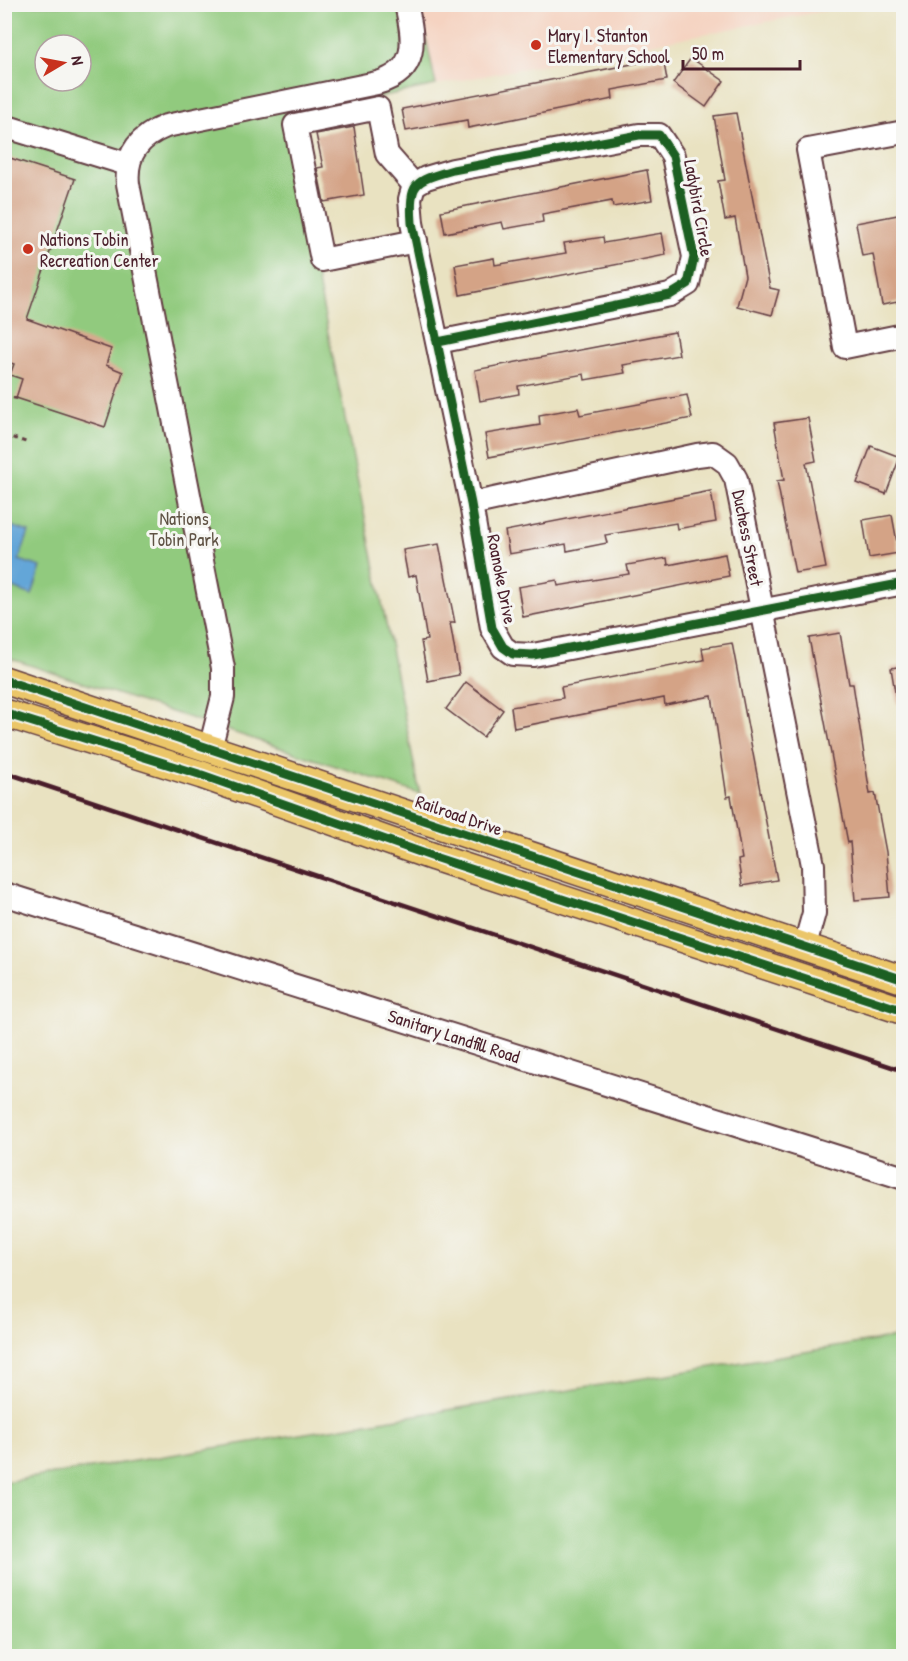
<svg xmlns="http://www.w3.org/2000/svg" width="908" height="1661" font-family="'Patrick Hand',sans-serif">
  <rect width="100%" height="100%" fill="#f6f6f2"/>
  <filter id="ink" filterUnits="userSpaceOnUse"><feTurbulence type="fractalNoise" baseFrequency=".0167" numOctaves="2"/><feDisplacementMap in="SourceGraphic" scale="12" xChannelSelector="R" yChannelSelector="G"/><feConvolveMatrix kernelMatrix="1 2 1 2 8 2 1 2 1" color-interpolation-filters="sRGB"/></filter>
  <filter id="wash" filterUnits="userSpaceOnUse"><feTurbulence type="fractalNoise" baseFrequency=".008" numOctaves="4" result="noise"/><feDisplacementMap in="SourceGraphic" scale="24" xChannelSelector="R" yChannelSelector="G"/><feGaussianBlur stdDeviation="1.35" result="paint"/><feColorMatrix in="noise" values="0 0 0 0 0 0 0 0 0 0 0 0 0 0 0 0 0 1.4 0 .05"/><feComposite in="paint" operator="in"/></filter>
  <g filter="url(#wash)">
    <rect width="100%" height="100%" fill="#e9e2c1"/>
    <polygon fill="#f5d3c1" points="419,4 855,5 436,85"/>
    <g fill="#91ca7e" stroke="#6e7454" stroke-width="1.5" fill-rule="evenodd">
      <path d="M5,5H419L436,85L285,117L420,794L5,657ZM45,45H81V81H45Z"/>
      <polygon points="903,1336 903,1656 5,1656 5,1482"/>
    </g>
    <polygon fill="#63a6d8" stroke="#566282" stroke-width="1.5" points="5,524 29,532 19,560 41,567 32,595 5,585"/>
    <g id="blocks">
      <g fill="#d4a386">
        <polygon points="663,58 667,80 612,90 613,99 468,128 467,120 406,131 402,109"/>
        <polygon points="691,58 724,81 706,107 673,83"/>
        <polygon points="736,113 770,288 779,290 772,315 737,306 745,276 735,218 725,220 718,181 725,180 714,116"/>
        <polygon points="354,127 364,195 324,202 317,168 323,167 316,134"/>
        <polygon points="4,156 75,179 27,319 111,349 106,365 123,372 105,427 16,398 22,379 10,375 14,364 4,361"/>
        <polygon points="647,170 652,200 613,207 612,201 542,214 543,222 504,229 502,222 445,233 441,211"/>
        <polygon points="903,214 903,301 882,305 873,254 862,256 856,223"/>
        <polygon points="662,233 666,255 460,295 455,265 494,258 495,265 566,253 564,243 603,237 604,243"/>
        <polygon points="675,332 679,355 623,365 625,373 585,380 584,374 518,386 519,394 480,401 475,370"/>
        <polygon points="687,395 692,418 489,457 485,434 540,425 539,415 578,408 580,415"/>
        <polygon points="808,418 816,461 806,463 826,568 795,573 777,481 784,480 774,423"/>
        <polygon points="871,446 900,457 886,494 857,483"/>
        <polygon points="711,491 716,522 677,529 676,523 605,535 607,543 567,551 566,544 509,554 505,531"/>
        <polygon points="892,515 899,553 869,558 863,520"/>
        <polygon points="439,544 455,623 450,623 459,675 428,681 421,641 427,640 416,575 408,577 403,550"/>
        <polygon points="725,554 729,576 523,617 518,587 557,580 558,586 629,574 627,565 667,558 668,565"/>
        <polygon points="840,633 849,684 853,684 870,794 875,793 886,852 890,897 855,900 850,842 848,843 809,638"/>
        <polygon points="732,643 777,880 742,886 738,860 742,859 731,796 727,797 712,696 665,705 664,698 514,728 511,707 563,698 561,687 704,660 702,648"/>
        <polygon points="903,666 903,703 897,704 891,668"/>
        <polygon points="466,682 503,710 483,737 446,709"/>
      </g>
    </g>
  </g>
  <g filter="url(#ink)">
    <use href="#blocks" fill-opacity="0" stroke="#623c42" stroke-width="1.5"/>
    <g fill="none" stroke-linecap="round" stroke-linejoin="round">
      <g stroke="#623c42" stroke-width="26">
        <g id="minor">
          <polyline points="4,126 127,164"/>
          <polyline points="904,132 808,150 845,347 904,335"/>
          <polyline points="414,185 410,199 412,223 471,504 492,628 503,647 513,654 533,655 904,583"/>
          <polyline points="414,185 426,178 453,170 639,135 659,135 673,156 694,257 688,284 670,295 438,342"/>
          <polyline points="414,185 387,154 378,108 295,125 322,260 416,241"/>
          <polyline points="471,504 697,455 713,453 727,463 736,479 813,865 814,913 805,945"/>
          <path d="M210,749L223,697V668L128,184C125,154 139,137 166,126L377,83C420,71 414,39 406,4"/>
          <polyline points="4,894 904,1178"/>
        </g>
      </g>
      <g stroke="#623c42" stroke-width="30">
        <g id="major">
          <polyline points="4,680 904,980"/>
          <polyline points="4,713 202,775 434,857 904,1011"/>
        </g>
      </g>
      <g stroke="#623c42" stroke-width="3" stroke-dasharray="4.5 4.5" stroke-linecap="butt">
        <polyline points="4,368 6,361"/>
        <polyline points="4,396 20,399"/>
        <polyline points="4,435 29,443"/>
      </g>
      <use href="#minor" stroke="#fff" stroke-width="22"/>
      <use href="#major" stroke="#ebc669" stroke-width="27"/>
      <polyline stroke="#4a1f2b" stroke-width="4.5" points="4,772 904,1071"/>
      <g stroke="#f6f6f2" stroke-width="13">
        <g id="cycleway">
          <path d="M438,342L670,295L688,284L694,257L673,156L659,135H639L453,170C415,181 409,181 412,223L471,504L492,628L503,647L513,654L533,655L904,583"/>
          <polyline points="4,680 904,980"/>
          <polyline points="4,713 202,775 434,857 904,1011"/>
        </g>
      </g>
      <use href="#cycleway" stroke="#1b5e20" stroke-width="9"/>
    </g>
  </g>
  <g fill="#c8321e" stroke="#f6f6f2" stroke-width="2">
    <circle cx="536" cy="45" r="6"/>
    <circle cx="28" cy="249" r="6"/>
  </g>
  <g text-anchor="middle" dominant-baseline="central" stroke-width="6" stroke-linejoin="round" paint-order="stroke">
    <g font-size="18" fill="#4a1f2b" stroke="#f6f6f2" text-anchor="start">
      <text x="548" y="35">Mary I. Stanton<tspan x="548" dy="21">Elementary School</tspan></text>
      <text x="40" y="239">Nations Tobin<tspan x="40" dy="21">Recreation Center</tspan></text>
    </g>
    <g font-size="18" fill="#4a1f2b" stroke="#f6f6f2">
      <text transform="translate(699 208) rotate(80)">Ladybird Circle</text>
      <text transform="translate(748 538) rotate(79)">Duchess Street</text>
      <text transform="translate(502 579) rotate(79)">Roanoke Drive</text>
      <text transform="translate(459 815) rotate(19)">Railroad Drive</text>
      <text transform="translate(454 1036) rotate(18)">Sanitary Landfill Road</text>
    </g>
    <g font-size="18" fill="#5f5244" stroke="#f6f6f2">
      <text x="184" y="518">Nations<tspan x="184" dy="21">Tobin Park</tspan></text>
    </g>
  </g>
  <rect width="908" height="1661" fill="none" stroke="#f6f6f2" stroke-width="24"/>
  <g transform="translate(63 63) rotate(80)"><circle r="28" fill="#f6f6f2" stroke="#b1a0a2" stroke-width="1.5"/>
  <path d="M0-4.5L10 22L0 15L-10 22Z" fill="#c8321e"/>
  <text y="-9" font-size="16" font-weight="bold" text-anchor="middle" fill="#4a1f2b">N</text>
  </g>
  <path d="M683 60v9h117v-9" fill="none" stroke="#4a1f2b" stroke-width="3"/>
  <text x="692" y="60" font-size="18" fill="#4a1f2b" stroke="#f6f6f2" stroke-width="4.5" paint-order="stroke">50 m</text>
</svg>
